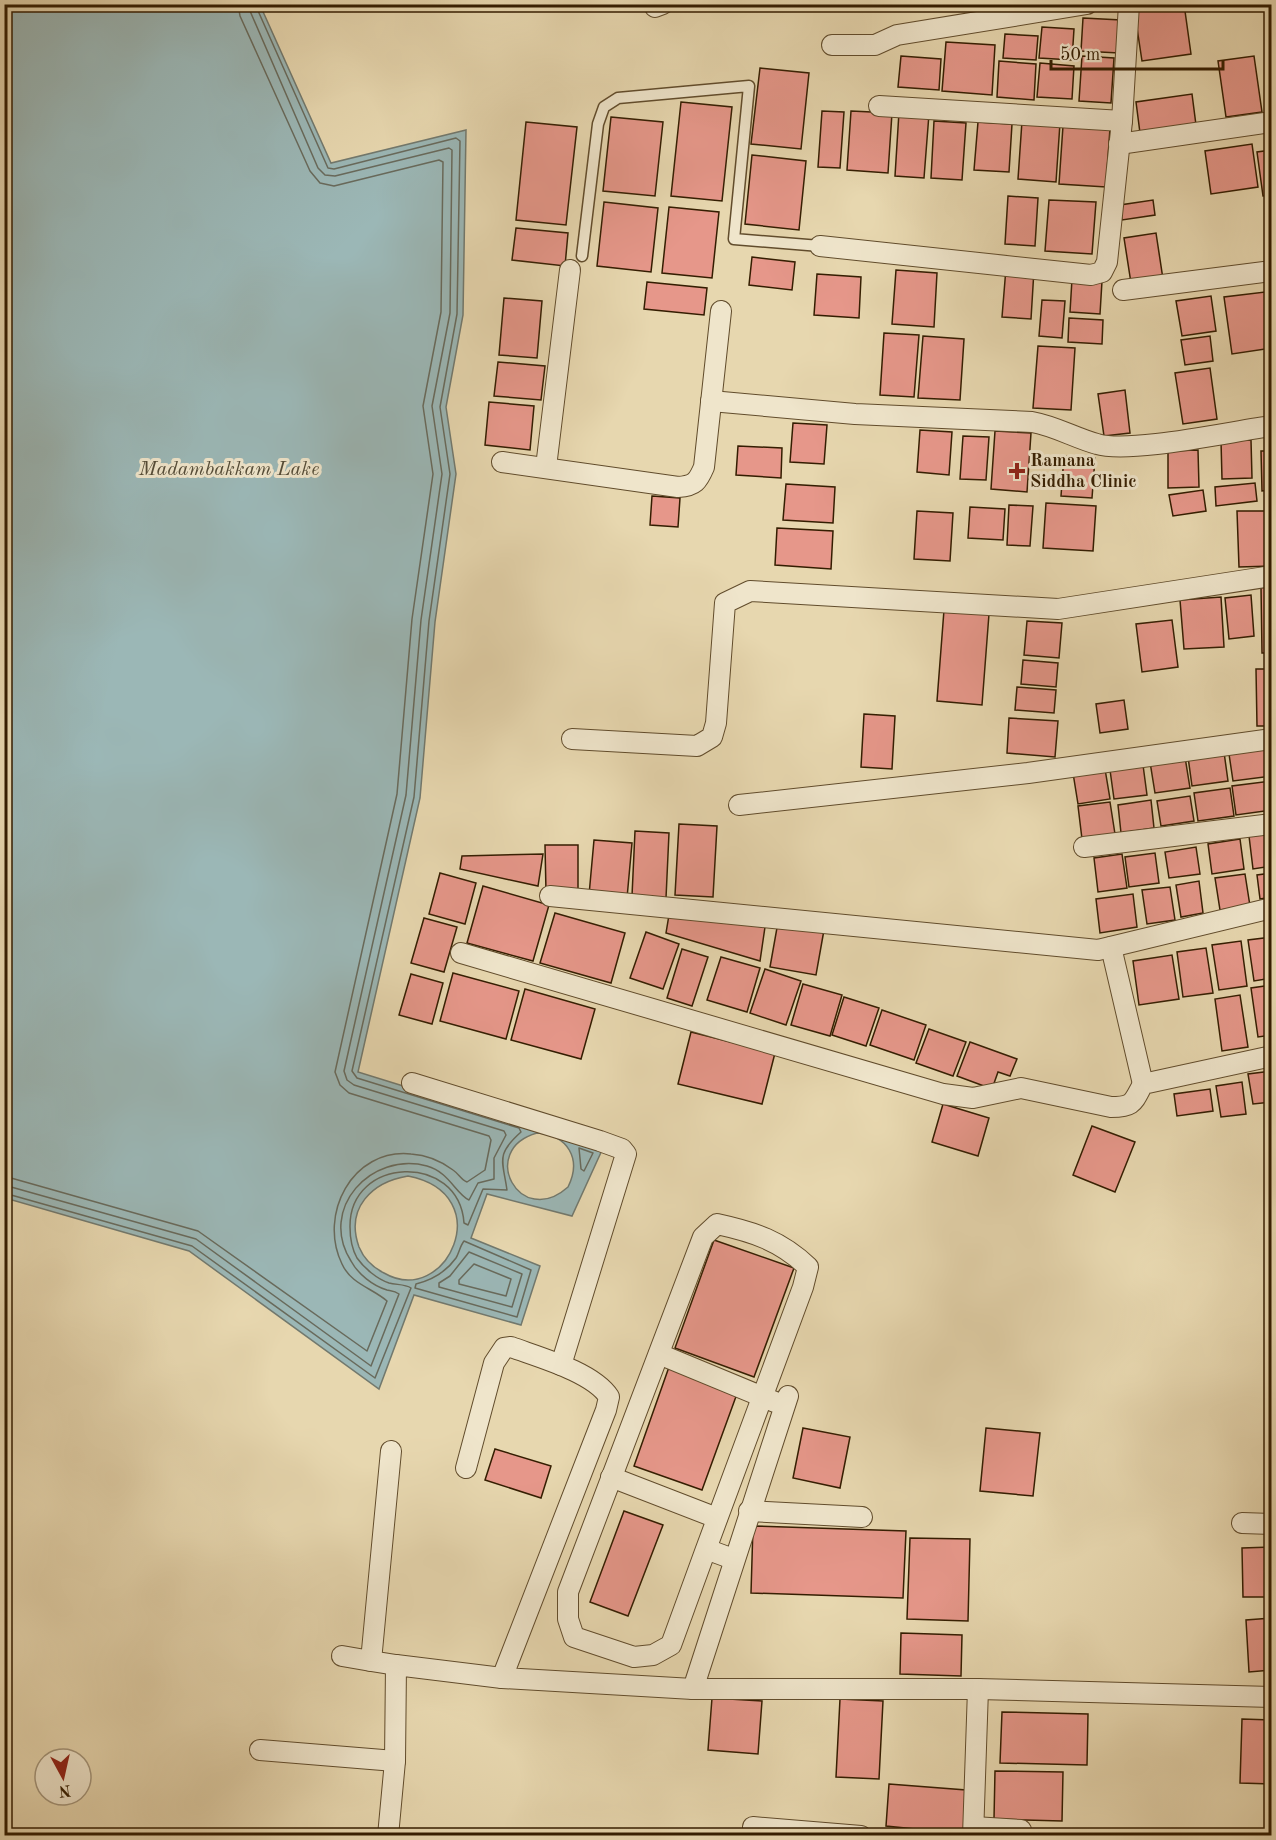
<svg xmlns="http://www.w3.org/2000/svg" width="1276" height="1840" font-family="'Old Standard TT',serif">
  <rect width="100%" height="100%" fill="#e7d7af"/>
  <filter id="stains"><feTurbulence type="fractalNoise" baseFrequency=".00333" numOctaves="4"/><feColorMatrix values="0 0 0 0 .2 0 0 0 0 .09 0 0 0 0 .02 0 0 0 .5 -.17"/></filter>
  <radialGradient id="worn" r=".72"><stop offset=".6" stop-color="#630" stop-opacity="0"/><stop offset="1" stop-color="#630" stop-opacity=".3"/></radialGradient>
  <path fill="#9bb7b6" stroke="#72796e" stroke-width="1.5" fill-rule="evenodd" d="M4,5H260L331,163L466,130L463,315L446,407L456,474L435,622L420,798L358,1072L603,1148L572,1216L487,1194L471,1238L540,1266L521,1325L414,1295L379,1389L189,1251L5,1198ZM537,1133C568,1135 582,1159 568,1187C520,1230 477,1150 537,1133ZM408,1176C500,1194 446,1309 384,1273C372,1267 364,1259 359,1247C345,1208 372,1182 408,1176Z"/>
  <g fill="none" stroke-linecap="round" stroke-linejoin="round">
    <g stroke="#686a5c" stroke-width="1.5">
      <polygon points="579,1148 593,1153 584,1171 581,1169"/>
      <path d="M4,1176L198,1231L367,1351L387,1301C372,1288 351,1284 342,1264C318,1215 352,1148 411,1154C427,1155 441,1161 453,1170C459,1174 461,1180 467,1182L485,1170L491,1140L489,1136L349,1093L340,1085L335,1072L397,794L412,619L433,474L423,406L441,312L443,162L439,160L334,186L320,183L310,171L240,16L238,4"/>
      <path d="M4,1185L196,1239L371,1366L399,1294C395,1291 392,1291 387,1290C373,1286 358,1274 351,1261C318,1209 371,1151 427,1166C449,1172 456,1194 469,1200L478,1183L494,1179V1158L506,1135L504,1131L354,1085L347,1080L344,1071L406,795L421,620L442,474L432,406L450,313L452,150L449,148L335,176L325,175L318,168L247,4"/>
      <path d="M4,1193L192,1246L375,1378L411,1288C405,1284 397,1285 389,1283C377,1279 364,1268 357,1258C352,1249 350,1237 350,1227C349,1156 459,1152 464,1223L468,1225L483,1189L507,1190C503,1161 495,1155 521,1132L519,1128L357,1078L352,1071L414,797L429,621L450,474L440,407L457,314L460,141L456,138L334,169L328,168L255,4"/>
      <path d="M464,1241L531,1270L517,1317L415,1288L416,1284C432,1280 446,1272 456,1258C459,1253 460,1246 464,1241Z"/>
      <polygon points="469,1252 522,1274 512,1307 439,1287 439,1283 450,1276"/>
      <polygon points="474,1264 511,1279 506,1296 459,1284 459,1280"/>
    </g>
  </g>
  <g fill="#e6978a" stroke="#341d01" stroke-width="1.5">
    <polygon points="1158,4 1184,4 1191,54 1142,61 1134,8"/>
    <polygon points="1083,18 1121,20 1119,53 1081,51"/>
    <polygon points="1042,27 1074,29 1072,60 1039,58"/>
    <polygon points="1005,34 1038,36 1036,60 1003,58"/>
    <polygon points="946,42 995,45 992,95 942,91"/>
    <polygon points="901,56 941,59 939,90 898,87"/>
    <polygon points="1082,56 1114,58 1111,103 1079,101"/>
    <polygon points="1254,56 1262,112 1226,117 1218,61"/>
    <polygon points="999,61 1036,64 1034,100 997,97"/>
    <polygon points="1040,63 1074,66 1072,99 1037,97"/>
    <polygon points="760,68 809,73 801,149 751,144"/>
    <polygon points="1192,94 1196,125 1140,133 1136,102"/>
    <polygon points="681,102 732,107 722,201 671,196"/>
    <polygon points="822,111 844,112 840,168 818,167"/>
    <polygon points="851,111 892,113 888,173 847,170"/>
    <polygon points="899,112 929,114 924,178 895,176"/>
    <polygon points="611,117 663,122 655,196 603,191"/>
    <polygon points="934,121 966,123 962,180 931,178"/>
    <polygon points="1022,121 1060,123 1056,182 1018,179"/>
    <polygon points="526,122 577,127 566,225 516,220"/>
    <polygon points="978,122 1012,124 1009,172 974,170"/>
    <polygon points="1063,126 1110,128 1106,187 1059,184"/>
    <polygon points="1252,144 1258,187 1211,194 1205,151"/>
    <polygon points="1272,150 1272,195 1263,196 1257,152"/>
    <polygon points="752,155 806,161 799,230 745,224"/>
    <polygon points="1008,196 1038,198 1035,246 1005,244"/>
    <polygon points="1049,200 1096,202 1092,254 1045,251"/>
    <polygon points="1153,200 1155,215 1122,220 1120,205"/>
    <polygon points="604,202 658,208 651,272 597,266"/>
    <polygon points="669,207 719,212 712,278 662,273"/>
    <polygon points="516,228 568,233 565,266 512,260"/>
    <polygon points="1156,233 1163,279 1131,283 1124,238"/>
    <polygon points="752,257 795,262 792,290 749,285"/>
    <polygon points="1006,268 1034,270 1031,319 1002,317"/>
    <polygon points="896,270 937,273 934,327 892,324"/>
    <polygon points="817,274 861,277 859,318 814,315"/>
    <polygon points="1072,279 1102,281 1100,314 1070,312"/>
    <polygon points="647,282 707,288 704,315 644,309"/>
    <polygon points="1265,292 1272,348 1232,354 1224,297"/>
    <polygon points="1211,296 1216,331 1182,336 1176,301"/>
    <polygon points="504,298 542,301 537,358 499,355"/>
    <polygon points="1042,300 1065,301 1062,338 1039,336"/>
    <polygon points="1069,318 1103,320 1102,344 1068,342"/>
    <polygon points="884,333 919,335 914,397 880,395"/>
    <polygon points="923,336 964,339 960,400 918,398"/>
    <polygon points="1210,336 1213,361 1185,365 1181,340"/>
    <polygon points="1038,346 1075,348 1071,410 1033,408"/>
    <polygon points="498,362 545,366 541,400 494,396"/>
    <polygon points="1210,368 1217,419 1183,424 1175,373"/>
    <polygon points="1125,390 1130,433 1104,436 1098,394"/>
    <polygon points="489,402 534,406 530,450 485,445"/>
    <polygon points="793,423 827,425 824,464 790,462"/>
    <polygon points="920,430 952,432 949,475 917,472"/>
    <polygon points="995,431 1031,433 1027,492 991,489"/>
    <polygon points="963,436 989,437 986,480 960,479"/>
    <polygon points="1251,440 1252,478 1222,479 1221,441"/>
    <polygon points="738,446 782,448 781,478 736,475"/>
    <polygon points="1198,450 1199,487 1168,488 1168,451"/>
    <polygon points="1261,451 1272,451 1272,490 1262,491"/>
    <polygon points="1064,456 1095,458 1092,498 1061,496"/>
    <polygon points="1255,483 1257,501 1216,506 1215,487"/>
    <polygon points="786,484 835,487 833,523 783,520"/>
    <polygon points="1203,490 1206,511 1173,516 1169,495"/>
    <polygon points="652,496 680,498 678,527 650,525"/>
    <polygon points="1046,503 1096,506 1093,551 1043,548"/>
    <polygon points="1009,505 1033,506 1030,546 1007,545"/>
    <polygon points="970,507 1005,509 1003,540 968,538"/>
    <polygon points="917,511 953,513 950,561 914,559"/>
    <polygon points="1237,511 1272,511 1272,566 1239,567"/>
    <polygon points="777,528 833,531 831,569 775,565"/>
    <polygon points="1261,587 1272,587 1272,653 1262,653"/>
    <polygon points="1251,595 1254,636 1229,639 1225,598"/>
    <polygon points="1221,597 1224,647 1184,649 1180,600"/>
    <polygon points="944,610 989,614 982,705 937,701"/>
    <polygon points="1172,620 1178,667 1142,672 1136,624"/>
    <polygon points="1027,621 1062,623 1059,658 1024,655"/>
    <polygon points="1023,660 1058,663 1056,687 1021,684"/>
    <polygon points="1256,669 1272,669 1272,726 1257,726"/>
    <polygon points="1017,687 1056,690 1054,713 1015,710"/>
    <polygon points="1124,700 1128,729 1100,733 1096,704"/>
    <polygon points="864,714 895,716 892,769 861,767"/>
    <polygon points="1009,718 1058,721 1055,757 1007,753"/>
    <polygon points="1269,748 1272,776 1233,781 1229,754"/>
    <polygon points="1224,752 1228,781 1192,786 1188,757"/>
    <polygon points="1185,757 1190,788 1155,793 1150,762"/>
    <polygon points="1143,765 1147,795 1114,799 1110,770"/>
    <polygon points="1105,769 1110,799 1078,804 1073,773"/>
    <polygon points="1271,781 1272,810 1236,815 1232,786"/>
    <polygon points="1230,788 1234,816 1198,821 1194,793"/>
    <polygon points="1190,796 1194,821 1161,826 1157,801"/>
    <polygon points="1151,800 1154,828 1121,833 1118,805"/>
    <polygon points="1110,802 1115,834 1082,839 1078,806"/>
    <polygon points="679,824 717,826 713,897 675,895"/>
    <polygon points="635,831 669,833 666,898 632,896"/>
    <polygon points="1272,833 1272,866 1253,869 1249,836"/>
    <polygon points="1240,839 1244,869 1212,874 1208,844"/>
    <polygon points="594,840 632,843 627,898 589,895"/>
    <polygon points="545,845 578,845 578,891 546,892"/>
    <polygon points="1196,847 1200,874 1169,878 1165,852"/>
    <polygon points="1155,853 1159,883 1129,887 1125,857"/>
    <polygon points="543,854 538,886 460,869 462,856"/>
    <polygon points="1122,854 1127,888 1098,892 1094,858"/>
    <polygon points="440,873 476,883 465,924 429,914"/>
    <polygon points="1272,873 1272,897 1260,899 1257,875"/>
    <polygon points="1245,874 1250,906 1220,910 1215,878"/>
    <polygon points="1199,881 1203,913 1181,917 1176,885"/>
    <polygon points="483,886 549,905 533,961 467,943"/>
    <polygon points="1170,887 1175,920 1147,924 1142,890"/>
    <polygon points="1133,894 1137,927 1100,933 1096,899"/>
    <polygon points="555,913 625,933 611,983 540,963"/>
    <polygon points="669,915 765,927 760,961 666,933"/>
    <polygon points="424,918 457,927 444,972 411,963"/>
    <polygon points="778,922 824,930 816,975 770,967"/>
    <polygon points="646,932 679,944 663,989 630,978"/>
    <polygon points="1272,937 1272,978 1254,981 1248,940"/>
    <polygon points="1241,941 1247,986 1219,990 1212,945"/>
    <polygon points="1206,948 1213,993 1183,997 1177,952"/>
    <polygon points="682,949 708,957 692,1006 667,998"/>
    <polygon points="1172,955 1179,999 1139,1005 1133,961"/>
    <polygon points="721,957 760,968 747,1012 707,1000"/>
    <polygon points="765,969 801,981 786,1025 750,1013"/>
    <polygon points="453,973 519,991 506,1039 440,1021"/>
    <polygon points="411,974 443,983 432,1024 399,1015"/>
    <polygon points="803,984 842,995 830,1036 791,1025"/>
    <polygon points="1272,985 1272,1035 1258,1037 1251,988"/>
    <polygon points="525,989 595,1009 581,1059 511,1040"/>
    <polygon points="1240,995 1248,1047 1222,1051 1215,999"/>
    <polygon points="844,997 879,1008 866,1046 832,1035"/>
    <polygon points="882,1010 926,1025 914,1060 870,1045"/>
    <polygon points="929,1029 966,1042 953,1076 916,1063"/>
    <polygon points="691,1032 775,1053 762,1104 678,1084"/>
    <polygon points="970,1042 1017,1059 1010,1076 998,1072 992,1089 957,1076"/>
    <polygon points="1272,1071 1272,1102 1253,1104 1248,1074"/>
    <polygon points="1242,1082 1246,1114 1221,1117 1216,1086"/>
    <polygon points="1210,1089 1213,1111 1177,1116 1174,1094"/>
    <polygon points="943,1104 989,1118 978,1156 932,1142"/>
    <polygon points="1092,1126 1135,1142 1115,1192 1073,1175"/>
    <polygon points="714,1240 794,1268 754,1377 675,1348"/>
    <polygon points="669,1367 738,1391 702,1490 634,1466"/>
    <polygon points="803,1428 850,1437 840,1488 793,1478"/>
    <polygon points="986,1428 1040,1433 1033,1496 980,1491"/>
    <polygon points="495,1449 551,1466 541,1498 485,1480"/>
    <polygon points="624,1511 663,1525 628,1616 590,1602"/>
    <polygon points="753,1526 906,1531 903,1598 751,1593"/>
    <polygon points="910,1538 970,1539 968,1621 907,1619"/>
    <polygon points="1272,1547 1272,1597 1243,1597 1242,1548"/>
    <polygon points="1272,1618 1272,1670 1249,1672 1246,1620"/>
    <polygon points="901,1633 962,1635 961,1676 900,1674"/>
    <polygon points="712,1698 762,1701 758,1754 708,1750"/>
    <polygon points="840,1699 883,1701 879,1779 836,1777"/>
    <polygon points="1002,1712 1088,1714 1087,1765 1000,1763"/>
    <polygon points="1242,1719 1272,1720 1272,1784 1240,1783"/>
    <polygon points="995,1771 1063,1772 1062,1821 994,1819"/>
    <polygon points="889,1784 966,1790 964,1834 886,1826"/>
  </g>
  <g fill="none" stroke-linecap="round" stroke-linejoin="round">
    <g stroke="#614c2c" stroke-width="13">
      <polyline id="service" points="582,256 598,124 604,107 618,98 749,86 734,239 820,246"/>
    </g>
    <g stroke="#614c2c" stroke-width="22">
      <g id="minor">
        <polyline points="655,7 663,4"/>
        <polyline points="832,45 875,45 897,35 1087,4"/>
        <polyline points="879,106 1122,121"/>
        <polyline points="1119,144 1272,122"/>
        <polyline points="820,246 1091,275 1102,272 1107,262 1122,121 1129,4"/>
        <polyline points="1123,290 1272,271"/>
        <path d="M711,401L855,414L1032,422C1055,426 1075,438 1097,444C1130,454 1233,431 1272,426"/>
        <path d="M502,462L678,487C695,486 698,481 704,467L721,311"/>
        <polyline points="546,467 570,270"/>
        <polyline points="572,739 697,746 712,737 716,723 725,603 750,591 1058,609 1272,576"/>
        <polyline points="739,805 1028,773 1272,739"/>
        <polyline points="1084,847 1272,824"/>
        <polyline points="550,896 1098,950 1272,908"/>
        <polyline points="1111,947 1143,1084"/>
        <path d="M461,953L943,1094L973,1098L1021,1088L1111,1107C1134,1107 1133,1102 1143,1084L1272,1056"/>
        <polyline points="412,1083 600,1141 622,1149 626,1154 561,1365"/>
        <polyline points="659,1354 775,1402"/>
        <polyline points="391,1451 371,1661 396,1665"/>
        <path d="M466,1468L494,1363L504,1348L511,1347C538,1357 593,1372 609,1397L606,1410L502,1678L693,1689H978L1272,1697"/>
        <polyline points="611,1477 717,1518"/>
        <polyline points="749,1511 862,1517"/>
        <polyline points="1242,1523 1272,1524"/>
        <path d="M706,1549L803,1287L808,1267C781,1241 754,1232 717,1224L703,1237L568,1592V1619L574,1637L634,1657L653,1655L671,1645L706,1549L733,1559"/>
        <polyline points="342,1656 371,1661"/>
        <polyline points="693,1689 788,1396"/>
        <polyline points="260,1750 395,1761"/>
        <polyline points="753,1827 861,1836"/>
        <polyline points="974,1827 1021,1830"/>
        <polyline points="388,1836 395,1761 396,1665 502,1678"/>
        <polyline points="973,1836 978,1689"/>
      </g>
    </g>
    <use href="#service" stroke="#efe5cb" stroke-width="10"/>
    <use href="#minor" stroke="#efe5cb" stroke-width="20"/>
  </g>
  <path fill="#8f2418" stroke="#efe5cb" stroke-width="2" d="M1014 462h6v6h6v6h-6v6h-6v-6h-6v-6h6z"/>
  <g text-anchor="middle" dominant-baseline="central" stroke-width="6" stroke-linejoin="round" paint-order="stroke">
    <g font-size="18" font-weight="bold" fill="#341d01" stroke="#efe5cb" text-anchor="start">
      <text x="1030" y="461">Ramana<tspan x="1030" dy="21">Siddha Clinic</tspan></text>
    </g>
    <g font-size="20" font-style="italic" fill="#534b37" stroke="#efe5cb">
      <text x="229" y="470">Madambakkam Lake</text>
    </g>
  </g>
  <rect width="1276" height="1840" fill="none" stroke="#e7d7af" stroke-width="24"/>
  <rect x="6" y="6" width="1264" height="1828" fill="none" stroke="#341d01" stroke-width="3"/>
  <rect x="12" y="12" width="1252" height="1816" fill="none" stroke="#341d01" stroke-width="1.5"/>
  <g transform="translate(63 1777) rotate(172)"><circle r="28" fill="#efe5cb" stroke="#a4957a" stroke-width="1.5"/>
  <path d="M0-4.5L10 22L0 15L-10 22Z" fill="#8f2418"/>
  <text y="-9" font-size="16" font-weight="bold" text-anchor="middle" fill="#341d01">N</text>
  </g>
  <path d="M1051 60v9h172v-9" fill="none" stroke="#341d01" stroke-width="3"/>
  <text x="1060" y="60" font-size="18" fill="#341d01" stroke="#efe5cb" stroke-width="4.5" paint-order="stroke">50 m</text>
  <rect width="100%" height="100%" filter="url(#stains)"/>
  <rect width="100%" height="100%" fill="url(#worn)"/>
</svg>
